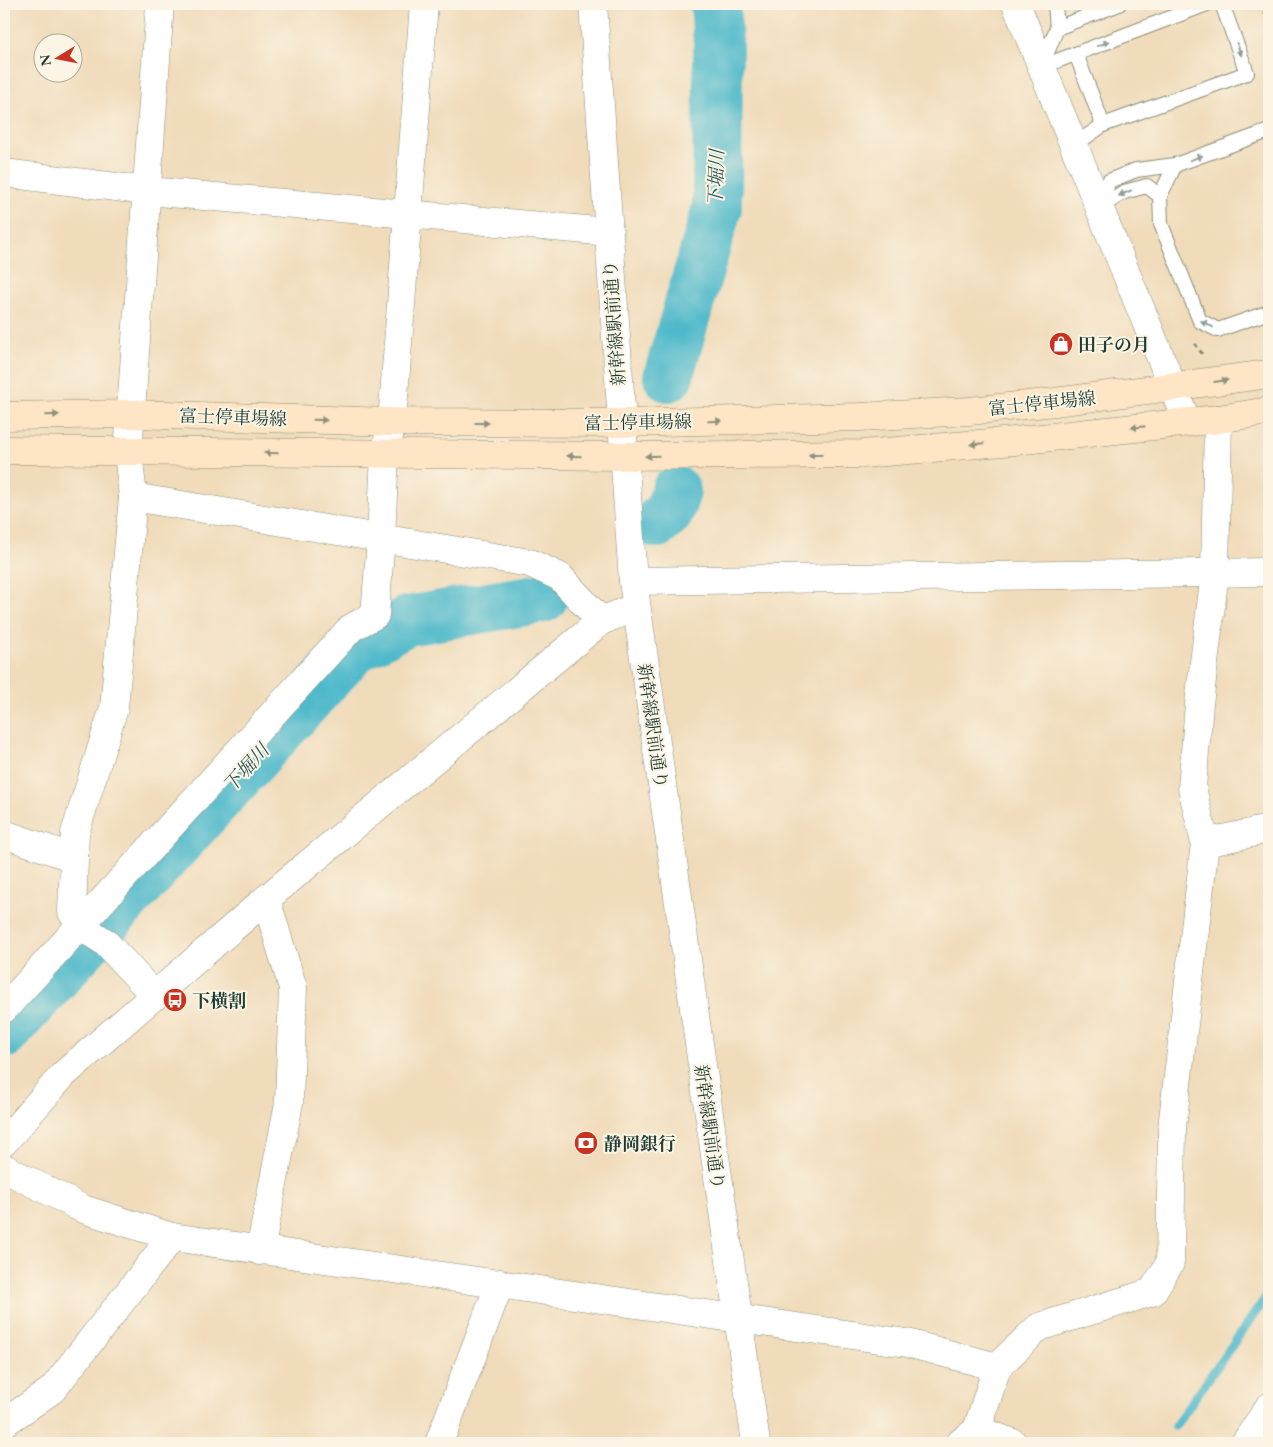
<svg xmlns="http://www.w3.org/2000/svg" width="1273" height="1447" font-family="'EB Garamond','Noto Serif JP',serif">
  <rect width="100%" height="100%" fill="#fcf5e5"/>
  <filter id="ink" filterUnits="userSpaceOnUse"><feTurbulence type="fractalNoise" baseFrequency=".02" numOctaves="2"/><feDisplacementMap in="SourceGraphic" scale="10" xChannelSelector="R" yChannelSelector="G"/><feConvolveMatrix kernelMatrix="1 2 1 2 8 2 1 2 1" color-interpolation-filters="sRGB"/></filter>
  <filter id="wash" filterUnits="userSpaceOnUse"><feTurbulence type="fractalNoise" baseFrequency=".0096" numOctaves="4" result="noise"/><feDisplacementMap in="SourceGraphic" scale="20" xChannelSelector="R" yChannelSelector="G"/><feGaussianBlur stdDeviation="1.12" result="paint"/><feColorMatrix in="noise" values="0 0 0 0 0 0 0 0 0 0 0 0 0 0 0 0 0 1.4 0 .05"/><feComposite in="paint" operator="in"/></filter>
  <g filter="url(#wash)">
    <rect width="100%" height="100%" fill="#f0dbba"/>
    <g fill="none" stroke-linecap="round" stroke-linejoin="round">
      <polyline stroke="#4fb9cb" stroke-width="9" points="1175,1426 1269,1293"/>
      <g stroke="#4fb9cb" stroke-width="50">
        <polyline points="668,377 717,208 718,42 715,4"/>
        <polyline points="657,523 669,512 676,491"/>
        <polyline points="4,1034 354,649 407,621 543,598"/>
      </g>
    </g>
  </g>
  <g filter="url(#ink)">
    <g fill="none" stroke-linecap="round" stroke-linejoin="round">
      <g stroke="#888c77" stroke-width="16">
        <g id="service">
          <polyline points="1057,28 1119,4"/>
          <polyline points="1076,54 1103,125"/>
          <polyline points="1042,65 1057,28 1055,4"/>
          <polyline points="1041,67 1207,4"/>
          <polyline points="1073,146 1103,125 1247,73 1222,4"/>
          <polyline points="1160,196 1175,165"/>
          <polyline points="1100,205 1109,181 1136,170 1175,165 1269,131"/>
          <polyline points="1099,208 1124,192 1147,186 1160,196 1161,224 1200,321 1218,330 1269,312"/>
        </g>
      </g>
      <g stroke="#888c77" stroke-width="29">
        <g id="minor">
          <polyline points="1016,4 1056,102"/>
          <polyline points="4,173 148,191 609,232"/>
          <polyline points="133,497 530,563 560,577 601,621"/>
          <polyline points="633,581 1269,572"/>
          <polyline points="4,834 74,858"/>
          <polyline points="1205,843 1192,788 1199,704 1215,573 1218,419"/>
          <polyline points="155,996 105,942 80,926 72,912 75,833 114,708 133,497 128,452 160,4"/>
          <polyline points="4,1009 351,628 375,615 381,538 385,454 392,422 424,4"/>
          <polyline points="4,1168 83,1209 172,1237 907,1343 997,1367"/>
          <polyline points="260,1251 289,1103 293,988 266,899"/>
          <polyline points="4,1423 52,1390 172,1237"/>
          <polyline points="977,1430 1013,1443"/>
          <polyline points="439,1443 500,1283"/>
          <polyline points="960,1443 977,1430 997,1367 1039,1327 1152,1292 1170,1263 1172,1128 1205,843 1269,829"/>
          <polyline points="1245,1443 1269,1407"/>
        </g>
      </g>
      <g stroke="#888c77" stroke-width="29">
        <g id="tertiary">
          <polyline points="593,4 633,581 756,1443"/>
          <polyline points="1056,102 1187,422"/>
          <polyline points="4,1142 64,1074 266,899 601,621 636,607"/>
        </g>
      </g>
      <g stroke="#888c77" stroke-width="29">
        <g id="secondary">
          <polyline points="4,416 133,414 392,422 620,423 859,417 969,411 1055,402 1269,374"/>
          <polyline points="4,450 622,456 862,454 1014,441 1218,419 1269,411"/>
        </g>
      </g>
      <g stroke="#888c77" stroke-width="3" stroke-dasharray="4 4" stroke-linecap="butt">
        <polyline points="1262,4 1269,24"/>
        <polyline points="1195,344 1203,355"/>
      </g>
      <use href="#service" stroke="#fff" stroke-width="14"/>
      <use href="#minor" stroke="#fff" stroke-width="28"/>
      <use href="#tertiary" stroke="#fff" stroke-width="28"/>
      <use href="#secondary" stroke="#fde5c5" stroke-width="28"/>
    </g>
    <defs><path id="oneway-solid" d="M-6-.8H1V-3.2L6.5 0L1 3.2V.8H-6Z" transform="scale(1.25)"/></defs>
    <g fill="#8f9e9a">
      <use href="#oneway-solid" transform="translate(1103 44) rotate(-21)"/>
      <use href="#oneway-solid" transform="translate(1239 49) rotate(70)"/>
      <use href="#oneway-solid" transform="translate(1196 158) rotate(-20)"/>
      <use href="#oneway-solid" transform="translate(1125 193) rotate(157)"/>
      <use href="#oneway-solid" transform="translate(1207 324) rotate(-152)"/>
    </g>
    <g fill="#8e917c">
      <use href="#oneway-solid" transform="translate(1221 381) rotate(-8)"/>
      <use href="#oneway-solid" transform="translate(52 415) rotate(-1)"/>
      <use href="#oneway-solid" transform="translate(320 420) rotate(2)"/>
      <use href="#oneway-solid" transform="translate(715 421) rotate(-2)"/>
      <use href="#oneway-solid" transform="translate(482 423)"/>
      <use href="#oneway-solid" transform="translate(1138 427) rotate(174)"/>
      <use href="#oneway-solid" transform="translate(977 444) rotate(175)"/>
      <use href="#oneway-solid" transform="translate(271 453) rotate(-179)"/>
      <use href="#oneway-solid" transform="translate(815 455) rotate(179)"/>
      <use href="#oneway-solid" transform="translate(574 456) rotate(-179)"/>
      <use href="#oneway-solid" transform="translate(652 456) rotate(179)"/>
    </g>
  </g>
  <defs>
    <g id="shop-disc" transform="scale(1.25)"><circle r="9.5" fill="#c8321e" stroke="#fcf5e5"/><path d="M-5-2.5h2.3a2.7 3.5 0 0 1 5.4 0H5L5.5 6h-11ZM-1.5-2.5h3a1.5 2.3 0 0 0-3 0Z" fill="#fff"/></g>
    <g id="bus-disc" transform="scale(1.25)"><circle r="9.5" fill="#c8321e" stroke="#fcf5e5"/><path d="M-5-6H5V4H4V6H2V4H-2V6H-4V4H-5ZM-3.5-4V0h7V-4ZM-3.5 1.2v1.5H-2V1.2ZM2 1.2v1.5H3.5V1.2Z" fill="#fff"/></g>
    <g id="bank-disc" transform="scale(1.25)"><circle r="9.5" fill="#c8321e" stroke="#fcf5e5"/><path d="M-6-4H6V4H-6ZM0-2.3a2.3 2.3 0 1 0 0 4.6a2.3 2.3 0 1 0 0-4.6Z" fill="#fff"/></g>
  </defs>
  <g fill-rule="evenodd">
    <use href="#shop-disc" x="1061" y="344"/>
    <use href="#bus-disc" x="175" y="1000"/>
    <use href="#bank-disc" x="586" y="1143"/>
  </g>
  <g text-anchor="middle" dominant-baseline="central" stroke-width="4" stroke-linejoin="round" paint-order="stroke">
    <g font-size="18" fill="#1f3d34" stroke="#fcf5e5">
      <text transform="translate(614 323) rotate(-94)">新幹線駅前通り</text>
      <text transform="translate(1042 403) rotate(-6)">富士停車場線</text>
      <text transform="translate(233 417) rotate(2)">富士停車場線</text>
      <text transform="translate(638 422) rotate(-1)">富士停車場線</text>
      <text transform="translate(653 726) rotate(82)">新幹線駅前通り</text>
      <text transform="translate(710 1127) rotate(82)">新幹線駅前通り</text>
    </g>
    <g font-size="18" font-weight="bold" fill="#1f3d34" stroke="#fcf5e5" text-anchor="start">
      <text x="1078" y="344">田子の月</text>
      <text x="192" y="1000">下横割</text>
      <text x="604" y="1143">静岡銀行</text>
    </g>
    <g font-size="19" font-style="italic" fill="#2b5c5a" stroke="#fcf5e5">
      <text transform="translate(716 178) rotate(-88)">下堀川</text>
      <text transform="translate(246 768) rotate(-48)">下堀川</text>
    </g>
  </g>
  <rect width="1273" height="1447" fill="none" stroke="#fcf5e5" stroke-width="20"/>
  <g transform="translate(58 58) rotate(260)"><circle r="24" fill="#fcf5e5" stroke="#a4ab9e"/>
  <path d="M0-4L9 19L0 12L-9 19Z" fill="#c8321e"/>
  <text y="-8" font-size="14" font-weight="bold" text-anchor="middle" fill="#1f3d34">N</text>
  </g>
</svg>
